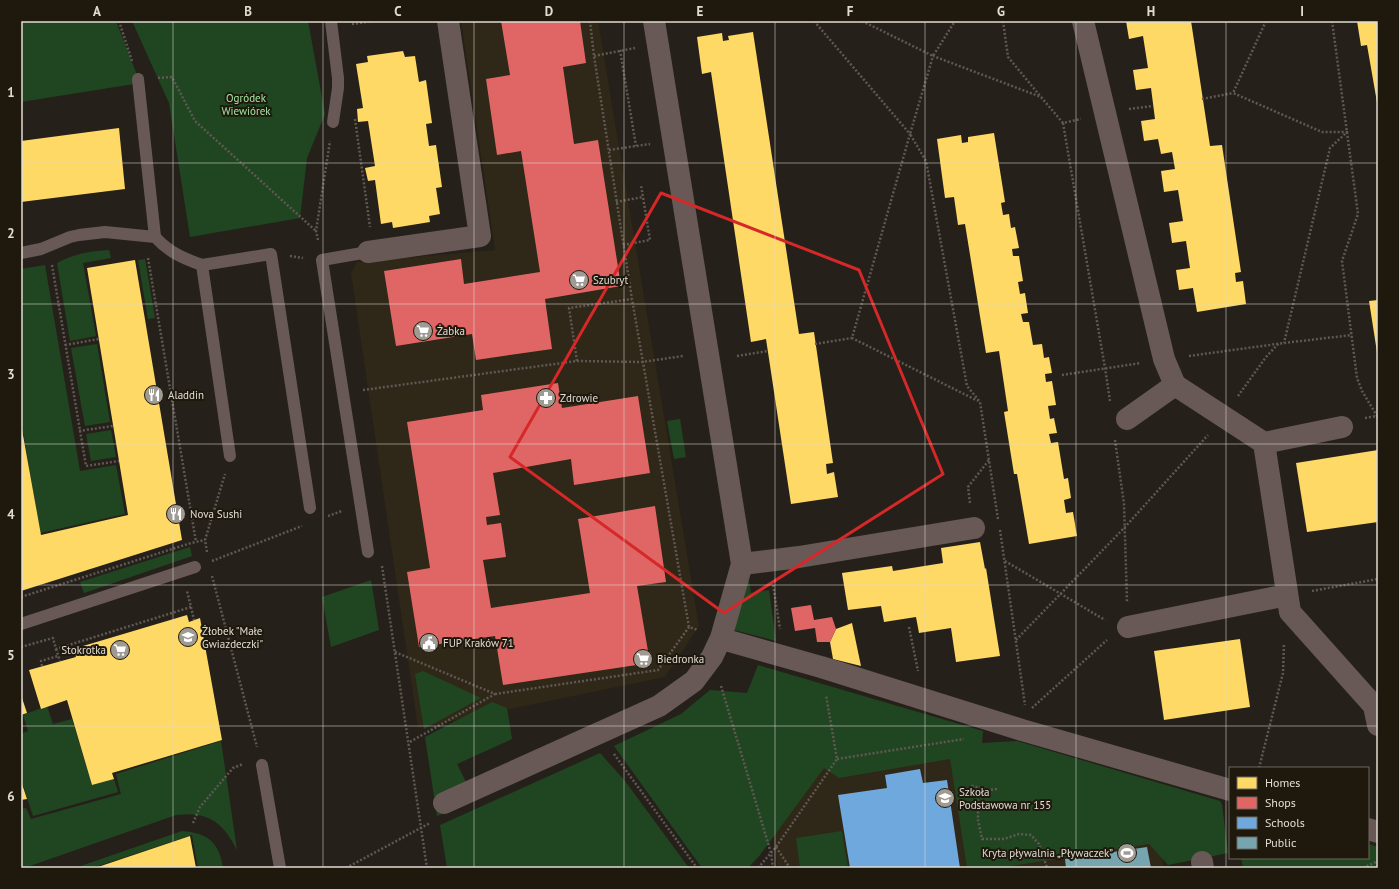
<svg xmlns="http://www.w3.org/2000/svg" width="1399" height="889" font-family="'PT Sans',sans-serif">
  <rect width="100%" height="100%" fill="#25211a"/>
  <g fill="#2f2717">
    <polygon points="461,21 598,21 699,626 665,677 418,728 351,273 357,262 495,250"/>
    <polygon points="761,705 980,746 1155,809 1164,868 778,868 766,786"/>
  </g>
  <g fill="#204621">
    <polygon points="21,21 116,21 140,83 21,102"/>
    <polygon points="132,21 308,21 325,114 307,158 300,218 190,237 169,103"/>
    <path d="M109,250L111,258L83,263L96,336L70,341L57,263C73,254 91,251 109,250Z"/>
    <polygon points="145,259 155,318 148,319 138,260"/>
    <polygon points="45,265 80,471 116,465 125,514 40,533 21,419 21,269"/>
    <polygon points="97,344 110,422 85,426 71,348"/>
    <polygon points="680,419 686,457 674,459 667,421"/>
    <polygon points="111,430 116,457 91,461 86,434"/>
    <polygon points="190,547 192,556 84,593 80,582"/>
    <polygon points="748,576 751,593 769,590 776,641 734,630"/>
    <polygon points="371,580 379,630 331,647 322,597"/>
    <polygon points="758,665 983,731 982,743 1017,741 1220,801 1222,805 1228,853 1168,865 1149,844 998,868 967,868 950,759 839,778 824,768 760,855 748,868 702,868 614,746 681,714 710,690 747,693"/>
    <polygon points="423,671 481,698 424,729 415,674"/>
    <polygon points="492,702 507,708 512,739 457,764 466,782 439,793 446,812 437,816 425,737"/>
    <polygon points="47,706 53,724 72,719 92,785 114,779 118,792 33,816 21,779 21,734 28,731 23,715"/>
    <path d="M221,741L237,850C223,822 208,811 176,815L24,868H21V809L26,808L31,819L121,794L116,774Z"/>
    <polygon points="600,753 625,781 689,868 447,868 440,825"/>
    <path d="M182,831C208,833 219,842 223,868H198L192,835L92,868H75Z"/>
    <polygon points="842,831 848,868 800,868 796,838"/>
    <polygon points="1368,844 1378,847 1378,868 1243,868 1241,858 1368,858"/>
  </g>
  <g fill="#ffd966">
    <polygon points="1126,21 1191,21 1210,146 1222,145 1241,272 1235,273 1236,282 1243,281 1246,304 1197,312 1193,288 1179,290 1176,270 1190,268 1186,241 1172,243 1169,223 1183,221 1178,190 1164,192 1161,171 1175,169 1172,152 1161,154 1158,139 1144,141 1141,121 1155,119 1151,88 1136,90 1133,70 1148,68 1143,36 1129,39"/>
    <polygon points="1357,21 1378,21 1378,108 1367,45 1361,46"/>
    <polygon points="753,32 799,334 814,332 833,463 826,464 827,474 834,472 838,497 791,504 766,339 751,342 711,72 702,74 697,37 722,33 723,41 729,40 728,36"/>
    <polygon points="403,51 405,57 415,56 419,82 426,80 432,123 426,124 429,146 436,145 442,187 436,188 440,214 429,216 430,222 393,228 392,222 381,224 375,180 368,181 365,168 375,166 368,121 358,122 357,109 363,108 356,64 368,62 367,56"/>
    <polygon points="119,128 125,189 21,202 21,141"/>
    <polygon points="994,133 1005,202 1001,203 1003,215 1009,214 1011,228 1015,227 1019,248 1012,249 1013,256 1019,256 1023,281 1018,282 1020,294 1025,293 1028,313 1021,314 1023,322 1029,322 1033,345 1042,344 1044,358 1049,357 1052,373 1045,374 1046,382 1052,381 1056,405 1048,406 1050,419 1054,418 1057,433 1049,434 1051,443 1058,442 1064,479 1068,478 1071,498 1064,500 1066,513 1073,512 1077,536 1029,544 1017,474 1014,474 1004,412 1008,411 999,351 986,353 965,224 958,225 954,197 945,198 937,139 961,135 962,143 968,142 968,137"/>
    <polygon points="135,260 182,540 21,591 21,424 41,535 128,515 87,268"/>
    <polygon points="1378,300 1378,352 1377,352 1369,301"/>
    <polygon points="1378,450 1378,522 1307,532 1296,463"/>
    <polygon points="980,542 985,569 986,568 1000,656 956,662 951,628 919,633 916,617 884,622 881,606 848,610 842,573 892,566 893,571 943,563 941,548"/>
    <polygon points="187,615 189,622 200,618 222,740 112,773 114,779 92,785 67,700 41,709 29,670 76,657 73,649"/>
    <polygon points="852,623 861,666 833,659 830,642 836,629"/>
    <polygon points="1240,639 1250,707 1164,720 1154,651"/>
    <polygon points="21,695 27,713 21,715"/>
    <polygon points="21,781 27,799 21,800"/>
    <polygon points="190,836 196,868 95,868"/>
  </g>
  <g fill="#e06666">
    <polygon points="501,21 580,21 586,63 563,67 574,144 598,140 621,286 545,299 552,349 476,360 472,334 396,346 384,271 461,259 464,284 540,272 521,151 497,155 486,79 510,75"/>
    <polygon points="558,383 562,408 638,396 650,473 574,485 571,459 493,473 500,515 486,517 487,525 501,523 506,557 483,560 491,608 590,593 578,519 655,506 666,582 637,586 650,663 503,685 495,636 419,647 407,572 430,568 407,422 483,410 481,395"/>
    <polygon points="811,605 814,620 832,617 836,629 830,642 817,642 815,628 795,631 791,608"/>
  </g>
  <polygon fill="#6fa8dc" points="920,769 923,783 947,780 960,868 850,868 838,795 887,788 885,775"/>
  <polygon fill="#76a5af" points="1147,847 1151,868 1066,868 1065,859"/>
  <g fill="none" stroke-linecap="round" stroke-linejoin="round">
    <g stroke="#615754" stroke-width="2.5" stroke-dasharray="2 2" stroke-linecap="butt">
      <polyline points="119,21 132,61"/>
      <polyline points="590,21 594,56 632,299 689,627 698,630"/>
      <polyline points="814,21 910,134 852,338 978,401"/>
      <polyline points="862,21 933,56 955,21"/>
      <polyline points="1003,21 1008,57 1041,97"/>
      <polyline points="1266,21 1233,93 1322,132 1347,132 1330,148 1284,343"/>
      <polyline points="1332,21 1358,214 1342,261 1357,378 1362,391 1377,416 1378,416"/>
      <polyline points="352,24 373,21"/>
      <polyline points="620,50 636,146"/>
      <polyline points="594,56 635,48"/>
      <polyline points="158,78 172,77 195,121 316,231"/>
      <polyline points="1202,99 1233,93"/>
      <polyline points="1129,109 1153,106"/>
      <polyline points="355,119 370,227"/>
      <polyline points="1063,123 1105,368 1110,401"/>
      <polyline points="609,150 650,144"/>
      <polyline points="616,202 643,197"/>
      <polyline points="318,240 316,231 330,141"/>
      <polyline points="623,245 650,240 641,185"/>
      <polyline points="290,256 303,258"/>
      <polyline points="148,258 196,542"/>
      <polyline points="52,265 86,466 119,461"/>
      <polyline points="815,344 852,338"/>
      <polyline points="65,345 99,339"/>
      <polyline points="737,356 768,351"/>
      <polyline points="1189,356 1284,343 1352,335"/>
      <polyline points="577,361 569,308 632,299"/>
      <polyline points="1062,375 1141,363"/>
      <polyline points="363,390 577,361 642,362 683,356"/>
      <polyline points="1238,396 1266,357 1279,343"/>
      <polyline points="1365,418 1377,416"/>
      <polyline points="79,431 113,426"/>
      <polyline points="1115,440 1124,504 1127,602"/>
      <polyline points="970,503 968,487 989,460"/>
      <polyline points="328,516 342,511"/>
      <polyline points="998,519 980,402 967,386 926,161 910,134 933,56 1041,97 1063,123 1081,119"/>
      <polyline points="1000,530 1025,705"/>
      <polyline points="207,552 205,540 225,474"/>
      <polyline points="212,561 302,526"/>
      <polyline points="1005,561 1105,620"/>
      <polyline points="382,566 427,868"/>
      <polyline points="212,576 257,747"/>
      <polyline points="773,585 780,629"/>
      <polyline points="1312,591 1378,579"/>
      <polyline points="21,597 191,543 205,540"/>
      <polyline points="191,607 194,620"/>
      <polyline points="909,627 918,671"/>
      <polyline points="1016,640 1125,527 1208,435"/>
      <polyline points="21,647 53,638 56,649 191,607 187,591"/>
      <polyline points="56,649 60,661"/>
      <polyline points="395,652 495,694 408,743"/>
      <polyline points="42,666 41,661 58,656"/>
      <polyline points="721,686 771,853 773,868"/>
      <polyline points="495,694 658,670 689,627"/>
      <polyline points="1032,708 1107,640"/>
      <polyline points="614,754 697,868"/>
      <polyline points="837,759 964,739"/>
      <polyline points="1259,768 1283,673 1284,643"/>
      <polyline points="997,789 989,790 972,786 978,802 978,820 982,839 1004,839 1019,834 1031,835 1039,844 1047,868"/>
      <polyline points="193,823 200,807 233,768 243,764"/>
      <polyline points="776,847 790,868"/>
      <polyline points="346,868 430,823"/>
      <polyline points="758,868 776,847 837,759 826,695"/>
      <polyline points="1363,868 1378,861"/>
    </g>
    <g stroke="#685957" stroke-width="12">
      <polyline points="331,21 338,78 338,88 333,122"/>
      <polyline points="138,79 155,237"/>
      <path d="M21,253L41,249L70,237L79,235L105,232L155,237C169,252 182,258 202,265L230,456"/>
      <polyline points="202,265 271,254 310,508"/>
      <polyline points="368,552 322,260 368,252"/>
      <polyline points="21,624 195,567"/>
      <polyline points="262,765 280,868"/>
    </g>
    <g stroke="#685957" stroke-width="22">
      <polyline points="1083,21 1164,359 1175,385 1264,443 1290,612 1374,706 1378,725"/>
      <polyline points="368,252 480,236 448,21"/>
      <polyline points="1127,419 1175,385"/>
      <polyline points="1264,443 1342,427"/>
      <polyline points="742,564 799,557 974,528"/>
      <polyline points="1128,627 1287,595"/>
      <polyline points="729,641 821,667 1022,730 1230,790"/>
      <polyline points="444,803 659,706 694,681 712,657 721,638 742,564 654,21"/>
      <polyline points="1368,829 1378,832"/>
      <polyline points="1202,862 1203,868"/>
    </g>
  </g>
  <path fill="none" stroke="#d62828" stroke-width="3" stroke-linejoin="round" d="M661,193L859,270L943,474L724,613L510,457Z"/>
  <path fill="none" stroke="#e0dcd4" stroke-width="1" stroke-opacity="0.55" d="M173,21V868M323,21V868M474,21V868M624,21V868M775,21V868M925,21V868M1076,21V868M1226,21V868M21,163H1378M21,304H1378M21,444H1378M21,585H1378M21,726H1378"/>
  <defs>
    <g id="supermarket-disc" transform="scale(1)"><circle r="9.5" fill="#9f9b93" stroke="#1f190d"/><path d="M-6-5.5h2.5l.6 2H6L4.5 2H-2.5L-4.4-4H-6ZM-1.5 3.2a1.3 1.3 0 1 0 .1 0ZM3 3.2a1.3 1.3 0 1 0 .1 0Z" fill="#fff"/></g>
    <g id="restaurant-disc" transform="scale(1)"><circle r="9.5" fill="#9f9b93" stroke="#1f190d"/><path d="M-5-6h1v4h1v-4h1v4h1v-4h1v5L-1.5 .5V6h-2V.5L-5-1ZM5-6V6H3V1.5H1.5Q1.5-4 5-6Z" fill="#fff"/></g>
    <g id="pharmacy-disc" transform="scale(1)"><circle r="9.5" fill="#9f9b93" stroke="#1f190d"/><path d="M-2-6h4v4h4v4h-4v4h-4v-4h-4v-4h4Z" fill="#fff"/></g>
    <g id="school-disc" transform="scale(1)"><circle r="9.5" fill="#9f9b93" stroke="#1f190d"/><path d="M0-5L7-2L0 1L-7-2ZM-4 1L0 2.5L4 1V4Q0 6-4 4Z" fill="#fff"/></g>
    <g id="civic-disc" transform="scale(1)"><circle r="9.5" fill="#9f9b93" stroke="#1f190d"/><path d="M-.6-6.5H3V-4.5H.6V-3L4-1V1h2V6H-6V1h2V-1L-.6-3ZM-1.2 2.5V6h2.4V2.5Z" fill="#fff"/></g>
    <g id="stadium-disc" transform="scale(1)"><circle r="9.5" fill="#9f9b93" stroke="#1f190d"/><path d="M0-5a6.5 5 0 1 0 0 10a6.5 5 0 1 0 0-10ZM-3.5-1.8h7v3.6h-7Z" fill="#fff"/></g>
  </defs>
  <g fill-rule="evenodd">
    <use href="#supermarket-disc" x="579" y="280"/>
    <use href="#supermarket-disc" x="423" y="331"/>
    <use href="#restaurant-disc" x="154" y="395"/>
    <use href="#pharmacy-disc" x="546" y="398"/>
    <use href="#restaurant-disc" x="176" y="514"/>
    <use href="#school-disc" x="188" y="637"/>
    <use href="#civic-disc" x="429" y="643"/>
    <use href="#supermarket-disc" x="120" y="650"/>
    <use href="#supermarket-disc" x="643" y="659"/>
    <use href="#school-disc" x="945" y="798"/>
    <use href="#stadium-disc" x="1127" y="853"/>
  </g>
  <g text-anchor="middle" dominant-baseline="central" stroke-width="4" stroke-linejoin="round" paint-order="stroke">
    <g font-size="11" fill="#a0e5a1" stroke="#1f190d">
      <text x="246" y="98">Ogródek<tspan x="246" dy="13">Wiewiórek</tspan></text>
    </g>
    <g font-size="11" fill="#e0dcd4" stroke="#1f190d" text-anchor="start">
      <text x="593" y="280">Szubryt</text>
      <text x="437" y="331">Żabka</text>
      <text x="168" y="395">Aladdin</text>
      <text x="560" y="398">Zdrowie</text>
      <text x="190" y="514">Nova Sushi</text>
      <text x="202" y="631">Żłobek "Małe<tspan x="202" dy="13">Gwiazdeczki"</tspan></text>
      <text x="443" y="643">FUP Kraków 71</text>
      <text x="106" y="650" text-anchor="end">Stokrotka</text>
      <text x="657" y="659">Biedronka</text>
      <text x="959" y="792">Szkoła<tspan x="959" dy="13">Podstawowa nr 155</tspan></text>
      <text x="1113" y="853" text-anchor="end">Kryta pływalnia „Pływaczek”</text>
    </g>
  </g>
  <rect width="1399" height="889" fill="none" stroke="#1f190d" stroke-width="44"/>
  <rect x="1229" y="767" width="140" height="92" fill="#1f190d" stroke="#6c675d"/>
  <rect x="1237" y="777" width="20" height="12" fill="#ffd966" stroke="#6c675d"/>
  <text x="1265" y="787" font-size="12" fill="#e0dcd4">Homes</text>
  <rect x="1237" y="797" width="20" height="12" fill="#e06666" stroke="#6c675d"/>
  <text x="1265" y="807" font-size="12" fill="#e0dcd4">Shops</text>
  <rect x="1237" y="817" width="20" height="12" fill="#6fa8dc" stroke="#6c675d"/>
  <text x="1265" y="827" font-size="12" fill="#e0dcd4">Schools</text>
  <rect x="1237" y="837" width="20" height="12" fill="#76a5af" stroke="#6c675d"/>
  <text x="1265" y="847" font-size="12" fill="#e0dcd4">Public</text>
  <rect x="22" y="22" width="1355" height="845" fill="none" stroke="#e0dcd4" stroke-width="1.5"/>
  <g font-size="13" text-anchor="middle" font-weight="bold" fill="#e0dcd4">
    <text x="97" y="16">A</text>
    <text x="248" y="16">B</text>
    <text x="398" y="16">C</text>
    <text x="549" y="16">D</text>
    <text x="700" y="16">E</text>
    <text x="850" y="16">F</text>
    <text x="1001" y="16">G</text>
    <text x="1151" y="16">H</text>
    <text x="1302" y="16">I</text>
    <text x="11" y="97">1</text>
    <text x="11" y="238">2</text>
    <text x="11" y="379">3</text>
    <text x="11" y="519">4</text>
    <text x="11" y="660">5</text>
    <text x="11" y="801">6</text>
  </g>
</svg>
